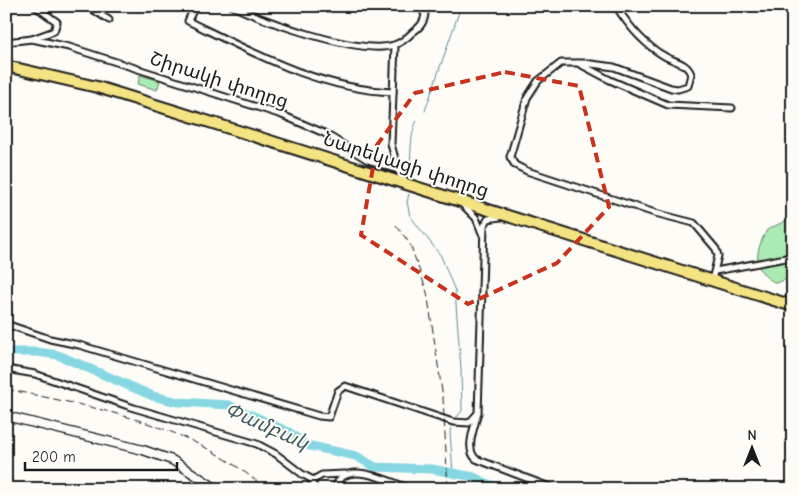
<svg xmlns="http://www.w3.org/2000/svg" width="799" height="495" font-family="'Comic Neue','Noto Sans Armenian',sans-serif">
  <rect width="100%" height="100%" fill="#fdfcf7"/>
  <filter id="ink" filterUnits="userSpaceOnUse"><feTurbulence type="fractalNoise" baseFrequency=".02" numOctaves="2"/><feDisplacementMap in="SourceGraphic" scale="10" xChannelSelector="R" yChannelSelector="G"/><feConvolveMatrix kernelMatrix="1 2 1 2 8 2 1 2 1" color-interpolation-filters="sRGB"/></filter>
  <g filter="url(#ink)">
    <g fill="#aaebb3" stroke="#638468">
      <polygon points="140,75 160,81 157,90 138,84"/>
      <path d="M793,217V277L776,283C751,271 755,251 767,230Z"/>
    </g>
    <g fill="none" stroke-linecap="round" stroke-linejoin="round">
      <g stroke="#5c8c93" stroke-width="1">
        <polyline points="425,111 459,12"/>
        <path d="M410,181C411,166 409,132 417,121"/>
        <polyline points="409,194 407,202 410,216 441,256 455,291 461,369 462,411 455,419"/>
        <polyline points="451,428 450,432 453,473"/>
      </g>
      <polyline stroke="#87d7e2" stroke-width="9" points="6,352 37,352 58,355 153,396 178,402 229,405 289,432 306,445 356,456 375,467 432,469 474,477 499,489"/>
      <g stroke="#1c1c1c" stroke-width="9">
        <g id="street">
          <polyline points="87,6 109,20"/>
          <path d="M195,6L188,21C254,53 318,89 393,92"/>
          <path d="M232,6C265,21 360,56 394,45C401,43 408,37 413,32C420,27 424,23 425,14L419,6"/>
          <path d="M616,6C629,27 644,45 666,57C676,62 687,63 691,74L688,86L678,89L671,88L614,67L584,63H561L538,81L527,98L510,157L515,165L527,171L655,213L694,223L716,249L718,256L712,280"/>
          <polyline points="32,39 54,31 57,22 35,6"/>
          <polyline points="6,42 32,39 69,47 282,115 324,133 368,160 398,170 405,182"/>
          <polyline points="395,45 391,144 398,170"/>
          <polyline points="578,63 610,80 668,105 732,108"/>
          <polyline points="463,205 476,218 482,233"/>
          <polyline points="715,271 786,258 793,255"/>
          <polyline points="6,324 50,339 79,345 319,416 329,417 338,391 345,386 453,422 469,423 478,413 484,226 488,219 500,217"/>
          <polyline points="6,369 35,374 134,408 257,444 276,454 302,474 313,480"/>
          <path d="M477,416C474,429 465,449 476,459L555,489"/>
          <polyline points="316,489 312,484 313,480 322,475 345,474"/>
          <path d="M335,489C343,457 390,482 411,489"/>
        </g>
      </g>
      <g stroke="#1c1c1c" stroke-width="11">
        <polyline id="secondary" points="6,416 143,450 172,460 217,489"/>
      </g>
      <g stroke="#1c1c1c" stroke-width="14">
        <polyline id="highway" points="6,66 97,87 178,112 793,306"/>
      </g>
      <use href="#street" stroke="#fdfcf7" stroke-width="5"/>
      <use href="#secondary" stroke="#fdfcf7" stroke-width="8"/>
      <use href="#highway" stroke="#f4e382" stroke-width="10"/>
      <g stroke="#1c1c1c" stroke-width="1" stroke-dasharray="8 4" stroke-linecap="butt">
        <polyline points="396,225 410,244 427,292 443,398 448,489"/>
        <path d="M6,389C101,409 190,423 266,489"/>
      </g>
    </g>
  </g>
  <path fill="none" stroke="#c8321e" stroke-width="4" stroke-dasharray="10 6" stroke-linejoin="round" d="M505,72L579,86L609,207L557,263L468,304L361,235L377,145L415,93Z"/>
  <g text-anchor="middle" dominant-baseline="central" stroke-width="4" stroke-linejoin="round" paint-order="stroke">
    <g font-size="19" fill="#1c1c1c" stroke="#fdfcf7">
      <text transform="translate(219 80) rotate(18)">Շիրակի փողոց</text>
      <text transform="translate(406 165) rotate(18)">Նարեկացի փողոց</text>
    </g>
    <g font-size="20" font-style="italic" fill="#415d61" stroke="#fdfcf7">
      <text transform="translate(267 426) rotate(24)">Փամբակ</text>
    </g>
  </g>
  <rect width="799" height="495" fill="none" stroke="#fdfcf7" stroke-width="25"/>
  <rect x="12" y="12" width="774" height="470" fill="none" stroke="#1c1c1c" stroke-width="2" filter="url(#ink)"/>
  <g transform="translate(752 448)" stroke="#fdfcf7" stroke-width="4" paint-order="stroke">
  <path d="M0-4L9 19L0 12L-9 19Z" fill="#1c1c1c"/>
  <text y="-8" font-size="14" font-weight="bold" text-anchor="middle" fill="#1c1c1c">N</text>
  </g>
  <path d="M25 462v8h152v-8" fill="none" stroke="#1c1c1c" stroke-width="2.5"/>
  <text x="32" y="462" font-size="15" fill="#1c1c1c" stroke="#fdfcf7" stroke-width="4" paint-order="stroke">200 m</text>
</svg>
